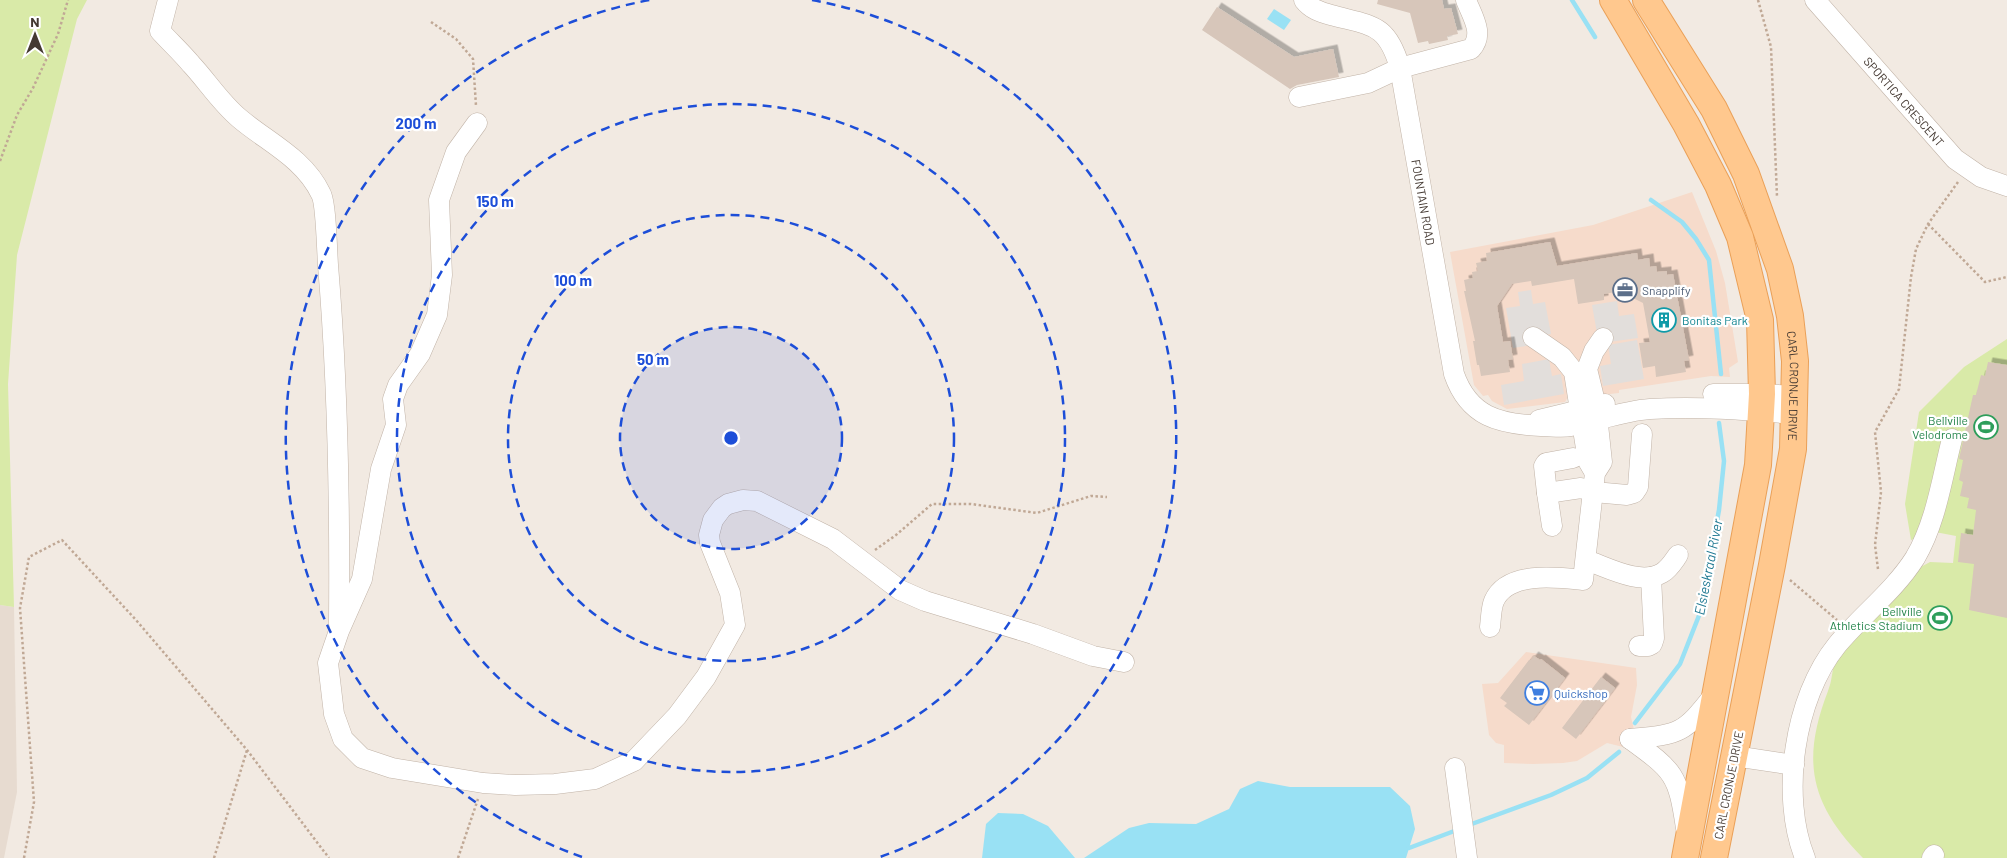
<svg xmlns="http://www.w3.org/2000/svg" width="2007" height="858" font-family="Barlow,sans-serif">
  <defs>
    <filter id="shadow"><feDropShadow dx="4.5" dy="-4.5" stdDeviation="0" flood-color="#0004"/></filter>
  </defs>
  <rect width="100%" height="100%" fill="#f2eae2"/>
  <polygon fill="#e7dbd0" points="0,605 14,607 17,792 4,858 0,858"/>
  <g fill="#f6dbcb">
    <polygon points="1692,192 1716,251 1725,283 1738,362 1729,368 1730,377 1711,376 1619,390 1619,393 1601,395 1566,385 1568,397 1565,402 1507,409 1492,401 1488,395 1483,396 1474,385 1450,252 1593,225"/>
    <polygon points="1526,652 1636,668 1637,685 1631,717 1634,730 1623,747 1607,743 1577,761 1563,763 1533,764 1504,763 1504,745 1496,743 1489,735 1482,684 1498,683"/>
  </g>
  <g fill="#d9eaa8">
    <polygon points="0,0 87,0 77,19 17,255 8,384 14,607 0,605"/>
    <path d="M2007,339V858H1863C1810,804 1801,761 1828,691C1834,676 1830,670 1839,656L1919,568L1930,562L1953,563L1956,536L1935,532L1911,540L1905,504L1919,412L1964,367Z"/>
  </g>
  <g fill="#e2dedb">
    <polygon points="1531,290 1533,304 1545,302 1551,334 1532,337 1533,345 1513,348 1506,308 1520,306 1518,292"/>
    <polygon points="1617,301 1619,316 1634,314 1638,338 1609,342 1597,333 1592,305"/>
    <polygon points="1637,340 1644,379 1603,386 1600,366 1611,364 1608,345"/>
    <polygon points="1549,359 1552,376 1561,374 1564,394 1504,405 1501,385 1524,381 1522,364"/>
  </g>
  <g fill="#99e1f4">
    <polygon points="1274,9 1291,20 1284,30 1267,19"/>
    <polygon points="1258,781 1290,787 1390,787 1410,806 1415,829 1406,858 1084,858 1129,828 1149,823 1196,824 1229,809 1240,789"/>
    <polygon points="998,813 1023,814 1048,826 1075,858 982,858 986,824"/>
  </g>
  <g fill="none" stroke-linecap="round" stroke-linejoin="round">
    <g stroke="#99e1f4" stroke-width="4.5">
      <polyline points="1572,0 1595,37"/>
      <polyline points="1651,200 1682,222 1696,239 1709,260 1721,374"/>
      <polyline points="1635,723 1680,664 1700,613 1719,510 1724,461 1719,423"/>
      <polyline points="1469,825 1551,795 1587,778 1619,752"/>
      <polyline points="1409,848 1457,830"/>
    </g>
  </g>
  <g fill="#d7c6ba" filter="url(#shadow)">
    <polygon points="1378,0 1442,0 1444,9 1451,8 1458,34 1447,36 1448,40 1429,44 1428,41 1418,43 1410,13 1377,4"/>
    <polygon points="1217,7 1294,57 1333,49 1339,77 1297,85 1290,89 1202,30"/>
    <polygon points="1550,242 1557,266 1637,253 1638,260 1649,258 1650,267 1656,266 1657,272 1667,271 1667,275 1673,274 1689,360 1684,361 1686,372 1656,377 1655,366 1643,368 1639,343 1650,342 1643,303 1633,298 1627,290 1604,294 1604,300 1578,304 1574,279 1532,286 1531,281 1512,284 1497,306 1503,342 1510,341 1513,359 1508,360 1510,372 1481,376 1479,365 1477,365 1473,341 1475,341 1464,291 1466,291 1464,280 1473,278 1472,272 1478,271 1476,263 1487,261 1486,253"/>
    <polygon points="1988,362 2007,365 2007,618 1969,610 1974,564 1958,562 1961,533 1973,535 1976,510 1967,508 1969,498 1960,496 1963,482 1959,480 1963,460 1959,459 1973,395 1976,395 1981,375 1985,376"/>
    <polygon points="1534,656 1540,660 1541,659 1565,678 1529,725 1504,706 1507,703 1500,698 1529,660 1531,660"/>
    <polygon points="1601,677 1615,688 1576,739 1562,728"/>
  </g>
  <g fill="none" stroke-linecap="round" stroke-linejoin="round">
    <g stroke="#c1b3a7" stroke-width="21">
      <g id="minor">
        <path d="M168,0L160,31C170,42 181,52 191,64C207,81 220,102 239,118C267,142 304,158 321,194C326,203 327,251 328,265C338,384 340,504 339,624"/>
        <path id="s1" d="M1304,0C1311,9 1320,12 1331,15C1372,26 1387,23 1400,68L1454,374C1469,417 1499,424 1541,426C1551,426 1562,428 1571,426C1598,421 1622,411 1650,409C1699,406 1746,410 1795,414"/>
        <path id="s2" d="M1815,0L1955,159L1981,177L2007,186"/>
        <path d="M1299,97L1368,83L1400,68L1471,49C1485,34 1472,16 1466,0"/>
        <polyline points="477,123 456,152 439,200 442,275 437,315 420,354 398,385 393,399 396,425 381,469 362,579 339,631 328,663 334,714 343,739 362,758 392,768 483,783 515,785 555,784 595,779 634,761 677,716 706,677 735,625 730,593 710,543 709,535 713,520 722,508 728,504 743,500 757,501 833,539 900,590 925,601 1033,634 1093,656 1124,662"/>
        <polyline points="1533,337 1562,357 1574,372 1588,461 1595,473"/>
        <polyline points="1713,394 1762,394 1796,396"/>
        <polyline points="1539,420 1605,404"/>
        <polyline points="1573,458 1546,463 1544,466 1547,493 1581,488 1594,492 1627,495 1634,493 1638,487 1642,434"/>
        <polyline points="1547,493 1552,526"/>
        <path d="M1586,560C1607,567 1640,586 1662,573C1669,569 1673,562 1678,555"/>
        <path d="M1490,627C1491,619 1491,608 1494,601C1507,571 1556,577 1583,580L1595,473L1602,462L1596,406L1587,369L1594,351L1603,338"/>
        <polyline points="1639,646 1648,646 1652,644 1654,638 1651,577"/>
        <path d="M1630,739C1674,771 1678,774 1686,828"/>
        <path d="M1630,739C1679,734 1683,735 1714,695"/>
        <polyline points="1734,756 1794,765"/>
        <polyline points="1455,768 1467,858"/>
        <path d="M1805,858C1780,796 1794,698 1837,645C1862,615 1894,591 1915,558C1936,523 1942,478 1952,439"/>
        <polyline points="1932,858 1934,855"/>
      </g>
    </g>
    <g stroke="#eaa058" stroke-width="28">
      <g id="major">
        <polyline points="1613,0 1686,124 1718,185 1740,237 1760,320 1762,394 1758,465 1685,858"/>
        <path id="s3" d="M1646,0L1714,109L1746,174L1780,269L1790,316L1795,361L1793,449L1772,565L1714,858"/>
      </g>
    </g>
    <g stroke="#c0a895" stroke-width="2.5" stroke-dasharray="2.5 2.5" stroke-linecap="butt">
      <polyline points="1758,0 1771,47 1777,197"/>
      <polyline points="431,22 456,39 473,59 476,106"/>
      <polyline points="0,161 17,115 33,88 58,34 68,0"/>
      <polyline points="1928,224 1985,282 2007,277"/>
      <polyline points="875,550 896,535 932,504 971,504 1037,513 1091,496 1107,497"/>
      <polyline points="1878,569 1875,545 1881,492 1875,432 1899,389 1911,277 1916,249 1928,224 1958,182"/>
      <polyline points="1790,580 1837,620"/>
      <polyline points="24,858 34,802 20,608 29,557 62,540 136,620 247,750 329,858"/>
      <polyline points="214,858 247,750"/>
      <polyline points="458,858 478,799"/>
    </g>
    <use href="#minor" stroke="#fff" stroke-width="20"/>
    <use href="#major" stroke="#ffc88e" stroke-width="26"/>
  </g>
  <circle cx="731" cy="438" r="111" fill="#1d4ed8" fill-opacity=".12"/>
  <g fill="none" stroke="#1d4ed8" stroke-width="2.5" stroke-dasharray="9 6">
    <circle cx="731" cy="438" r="111"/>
    <circle cx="731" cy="438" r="223"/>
    <circle cx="731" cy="438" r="334"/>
    <path d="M582 857A445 445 0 0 1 650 0M812 0A445 445 0 0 1 880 857"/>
  </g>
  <defs>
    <g id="office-ring" transform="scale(1.25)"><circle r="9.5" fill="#fff" stroke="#5c6f8a" stroke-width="1.5"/><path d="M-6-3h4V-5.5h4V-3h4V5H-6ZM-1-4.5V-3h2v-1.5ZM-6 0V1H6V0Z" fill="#5c6f8a"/></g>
    <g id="building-ring" transform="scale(1.25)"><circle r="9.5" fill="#fff" stroke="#0f9aa8" stroke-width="1.5"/><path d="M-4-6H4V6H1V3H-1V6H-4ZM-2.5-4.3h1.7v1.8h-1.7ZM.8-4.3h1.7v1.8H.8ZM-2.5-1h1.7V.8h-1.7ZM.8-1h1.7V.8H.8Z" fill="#0f9aa8"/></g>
    <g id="stadium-ring" transform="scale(1.25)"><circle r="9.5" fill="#fff" stroke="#2e9e5b" stroke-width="1.5"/><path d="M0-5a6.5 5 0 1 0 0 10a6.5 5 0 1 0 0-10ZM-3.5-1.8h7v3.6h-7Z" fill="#2e9e5b"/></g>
    <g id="supermarket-ring" transform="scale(1.25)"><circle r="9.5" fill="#fff" stroke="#3f7fe0" stroke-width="1.5"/><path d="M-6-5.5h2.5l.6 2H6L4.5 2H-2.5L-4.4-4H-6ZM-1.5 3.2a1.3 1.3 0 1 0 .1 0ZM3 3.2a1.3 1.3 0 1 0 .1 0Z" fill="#3f7fe0"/></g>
  </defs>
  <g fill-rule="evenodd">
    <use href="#office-ring" x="1625" y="290"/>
    <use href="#building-ring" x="1664" y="320"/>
    <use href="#stadium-ring" x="1986" y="427"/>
    <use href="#stadium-ring" x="1940" y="618"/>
    <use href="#supermarket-ring" x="1537" y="693"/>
  </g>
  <g text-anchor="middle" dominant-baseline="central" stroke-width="4.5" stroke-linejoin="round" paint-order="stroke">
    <g font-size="12" fill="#443932" stroke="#fff">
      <text stroke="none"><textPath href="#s2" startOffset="135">SPORTICA CRESCENT</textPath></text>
      <text stroke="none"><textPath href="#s1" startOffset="262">FOUNTAIN ROAD</textPath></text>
      <text stroke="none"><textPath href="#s3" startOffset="420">CARL CRONJE DRIVE</textPath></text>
      <text transform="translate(1728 785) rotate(-79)">CARL CRONJE DRIVE</text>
    </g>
    <g font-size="12" fill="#4e5e75" stroke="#fff" text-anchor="start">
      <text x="1642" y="290">Snapplify</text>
    </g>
    <g font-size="12" fill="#0d838f" stroke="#fff" text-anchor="start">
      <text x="1682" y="320">Bonitas Park</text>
    </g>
    <g font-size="12" fill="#27864d" stroke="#fff" text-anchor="end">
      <text x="1968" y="420">Bellville<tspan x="1968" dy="14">Velodrome</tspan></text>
      <text x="1922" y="611">Bellville<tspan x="1922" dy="14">Athletics Stadium</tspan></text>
    </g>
    <g font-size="12" fill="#366cbe" stroke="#fff" text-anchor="start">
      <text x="1554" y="693">Quickshop</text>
    </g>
    <g font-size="14" font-style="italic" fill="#237b94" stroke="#fff">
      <text transform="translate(1708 567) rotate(-79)">Elsieskraal River</text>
    </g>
  </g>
  <circle cx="731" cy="438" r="8" fill="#1d4ed8" stroke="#fff" stroke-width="2.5"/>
  <g font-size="15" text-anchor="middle" font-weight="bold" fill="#1d4ed8" stroke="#fff" stroke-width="4.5" stroke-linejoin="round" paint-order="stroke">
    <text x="416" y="129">200 m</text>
    <text x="495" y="207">150 m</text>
    <text x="573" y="286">100 m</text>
    <text x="653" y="365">50 m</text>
  </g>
  <g transform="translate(35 35)" stroke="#ffffff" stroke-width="4" paint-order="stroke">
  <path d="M0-4L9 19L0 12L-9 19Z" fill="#443932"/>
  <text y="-8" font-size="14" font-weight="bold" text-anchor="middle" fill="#443932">N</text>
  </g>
</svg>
